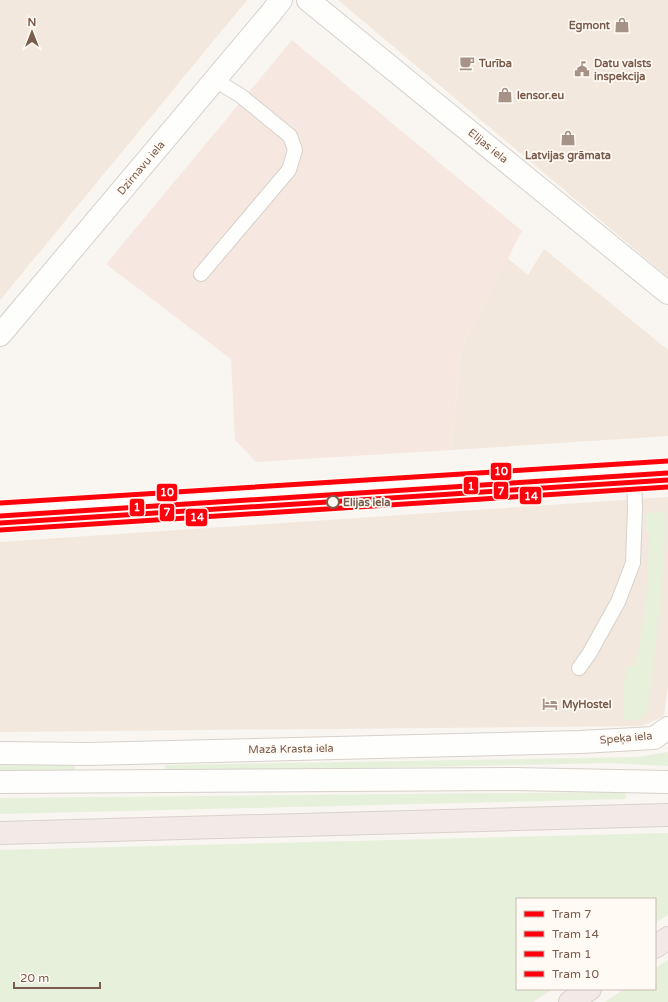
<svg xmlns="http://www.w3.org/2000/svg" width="668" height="1002" font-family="'Varela Round',sans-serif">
  <rect width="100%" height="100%" fill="#f9f5f0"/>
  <g fill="#f2e8de">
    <polygon points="0,0 247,0 0,300"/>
    <polygon points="338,0 668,0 668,277"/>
    <polygon points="544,249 668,350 668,436 451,450 461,353 465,340 507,258 528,275"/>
    <polygon points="668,497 668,685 664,716 642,726 0,732 0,542"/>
  </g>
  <polygon fill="#f6e8e1" points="292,40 522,231 465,340 461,353 451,450 256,462 235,440 231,359 106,264"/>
  <g fill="#e7f0db">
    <polygon points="665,512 666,525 660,605 648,710 640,720 623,720 623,691 627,666 635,666 645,614 650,532 646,532 646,513"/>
    <polygon points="668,752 668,766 610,763 165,772 165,765 638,757"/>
    <polygon points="0,765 75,765 75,771 0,770"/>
    <polygon points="625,792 626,799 0,814 0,798"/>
    <polygon points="668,833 668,915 655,923 655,899 517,899 517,989 553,989 533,1002 0,1002 0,850"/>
    <polygon points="668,960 668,1002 605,1002 624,989 655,989 655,968"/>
  </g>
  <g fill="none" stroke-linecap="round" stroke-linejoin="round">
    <g stroke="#d7d1cb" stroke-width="16">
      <g id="lane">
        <polyline points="201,274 289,170 295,150 290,136 241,96 215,80"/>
        <polyline points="579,668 589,654 618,602 633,563 635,508 634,476"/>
      </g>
    </g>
    <g stroke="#d7d1cb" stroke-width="24">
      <g id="street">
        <polyline points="308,0 668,293"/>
        <polyline points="0,335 271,13 281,0"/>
        <polyline points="0,753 88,754 581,742 654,738 668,728"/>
        <polyline points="0,782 514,779 668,782"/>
      </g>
    </g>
    <g stroke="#d9d2cb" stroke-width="24">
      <polyline id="secondary" points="0,517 668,473"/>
    </g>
    <g stroke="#dad1cc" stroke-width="24">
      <g id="highway">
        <polyline points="0,833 668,815"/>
        <polyline points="655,947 668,938"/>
        <polyline points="570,1002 590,989"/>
      </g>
    </g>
    <use href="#lane" stroke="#fefefd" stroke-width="14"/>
    <use href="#street" stroke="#fefefd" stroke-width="22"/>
    <use href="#secondary" stroke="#fefefd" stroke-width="22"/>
    <use href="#highway" stroke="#f2eae7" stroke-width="22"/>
    <g stroke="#fffaf3" stroke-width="8">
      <polyline id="tram-1" points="0,523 668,480"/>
    </g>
    <g stroke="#fffaf3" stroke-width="8">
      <polyline id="tram-2" points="0,530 668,487"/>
    </g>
    <g stroke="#fffaf3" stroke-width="8">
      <polyline id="tram-3" points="0,516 668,473"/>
    </g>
    <g stroke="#fffaf3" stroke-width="8">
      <polyline id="tram-4" points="0,503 668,461"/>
    </g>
    <use href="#tram-1" stroke="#ff000c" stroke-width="5"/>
    <use href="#tram-2" stroke="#ff000c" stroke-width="5"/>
    <use href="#tram-3" stroke="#ff000c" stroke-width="5"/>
    <use href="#tram-4" stroke="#ff000c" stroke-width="5"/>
  </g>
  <defs>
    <g id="shop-bare" transform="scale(1.2)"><path d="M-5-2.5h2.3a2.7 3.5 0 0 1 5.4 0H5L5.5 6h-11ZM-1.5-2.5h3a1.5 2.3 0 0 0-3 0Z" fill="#a69286" stroke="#fffaf3" stroke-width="2.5" paint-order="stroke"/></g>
    <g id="cafe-bare" transform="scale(1.2)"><path d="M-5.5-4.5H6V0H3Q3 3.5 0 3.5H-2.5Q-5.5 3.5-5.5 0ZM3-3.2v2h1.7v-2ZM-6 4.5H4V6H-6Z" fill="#a69286" stroke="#fffaf3" stroke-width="2.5" paint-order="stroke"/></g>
    <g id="civic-bare" transform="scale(1.2)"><path d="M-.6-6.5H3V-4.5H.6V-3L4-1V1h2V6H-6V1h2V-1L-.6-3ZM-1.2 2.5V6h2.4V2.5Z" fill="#a69286" stroke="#fffaf3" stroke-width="2.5" paint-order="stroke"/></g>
    <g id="hotel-bare" transform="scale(1.2)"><path d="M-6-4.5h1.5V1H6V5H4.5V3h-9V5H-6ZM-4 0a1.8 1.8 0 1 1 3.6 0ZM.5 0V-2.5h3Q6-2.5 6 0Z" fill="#a69286" stroke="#fffaf3" stroke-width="2.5" paint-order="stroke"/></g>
  </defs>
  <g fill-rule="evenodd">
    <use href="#shop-bare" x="622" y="25"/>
    <use href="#cafe-bare" x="467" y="63"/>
    <use href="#civic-bare" x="582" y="69"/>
    <use href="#shop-bare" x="505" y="95"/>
    <use href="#shop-bare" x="568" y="138"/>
    <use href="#hotel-bare" x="550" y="704"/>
  </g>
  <circle fill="#fffaf3" stroke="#7a5c4d" stroke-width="2" cx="333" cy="502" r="6"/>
  <g text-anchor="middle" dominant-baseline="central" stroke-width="3.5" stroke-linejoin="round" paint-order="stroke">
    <g font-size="11" font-weight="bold" fill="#7a5c4d" stroke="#fffaf3" text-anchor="start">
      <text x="610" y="25" text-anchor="end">Egmont</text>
      <text x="479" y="63">Turība</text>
      <text x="594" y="63">Datu valsts<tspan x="594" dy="13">inspekcija</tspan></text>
      <text x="517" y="95">lensor.eu</text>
      <text x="568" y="155" text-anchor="middle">Latvijas grāmata</text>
      <text x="562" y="704">MyHostel</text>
    </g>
    <g font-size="11" fill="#7a5c4d" stroke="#fffaf3">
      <text transform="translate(488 146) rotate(39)">Elijas iela</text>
      <text transform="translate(141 168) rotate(-50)">Dzirnavu iela</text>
      <text transform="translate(626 738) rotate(-5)">Speķa iela</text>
      <text transform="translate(291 749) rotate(-1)">Mazā Krasta iela</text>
    </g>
    <g font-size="11" font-weight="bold" fill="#7a5c4d" stroke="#fffaf3" text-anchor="start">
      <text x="343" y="502">Elijas iela</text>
    </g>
  </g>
  <g stroke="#fffaf3" stroke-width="1.5">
    <rect x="490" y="462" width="22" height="19" rx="4" fill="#ff000c"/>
    <rect x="463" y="476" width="16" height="19" rx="4" fill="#ff000c"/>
    <rect x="493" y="481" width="16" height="19" rx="4" fill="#ff000c"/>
    <rect x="156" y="483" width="22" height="19" rx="4" fill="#ff000c"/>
    <rect x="519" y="486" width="23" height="19" rx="4" fill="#ff000c"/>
    <rect x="129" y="498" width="16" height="19" rx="4" fill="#ff000c"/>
    <rect x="159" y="503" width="16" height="19" rx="4" fill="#ff000c"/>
    <rect x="185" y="508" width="23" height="19" rx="4" fill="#ff000c"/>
  </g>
  <g font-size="11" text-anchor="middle" font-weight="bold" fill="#fff">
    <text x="501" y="475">10</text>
    <text x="471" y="490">1</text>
    <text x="501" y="495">7</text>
    <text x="167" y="496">10</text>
    <text x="531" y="500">14</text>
    <text x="137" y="511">1</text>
    <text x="167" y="516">7</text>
    <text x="197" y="521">14</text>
  </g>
  <rect x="516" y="898" width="140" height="92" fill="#fffaf3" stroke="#cabbb1"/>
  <rect x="524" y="911" width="20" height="6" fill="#ff000c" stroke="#cabbb1"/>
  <text x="552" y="918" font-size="12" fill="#7a5c4d">Tram 7</text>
  <rect x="524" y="931" width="20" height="6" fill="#ff000c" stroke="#cabbb1"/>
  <text x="552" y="938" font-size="12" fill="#7a5c4d">Tram 14</text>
  <rect x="524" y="951" width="20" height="6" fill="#ff000c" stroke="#cabbb1"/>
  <text x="552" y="958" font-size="12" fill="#7a5c4d">Tram 1</text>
  <rect x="524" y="971" width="20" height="6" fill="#ff000c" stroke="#cabbb1"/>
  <text x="552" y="978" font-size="12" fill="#7a5c4d">Tram 10</text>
  <g transform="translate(32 32)" stroke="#fffaf3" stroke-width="3" paint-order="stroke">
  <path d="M0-3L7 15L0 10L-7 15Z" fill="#7a5c4d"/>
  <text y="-6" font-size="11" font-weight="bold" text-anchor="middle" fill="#7a5c4d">N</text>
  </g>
  <path d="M14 982v6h86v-6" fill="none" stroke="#7a5c4d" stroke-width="2"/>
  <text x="20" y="982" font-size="12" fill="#7a5c4d" stroke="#fffaf3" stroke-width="3" paint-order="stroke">20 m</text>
</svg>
